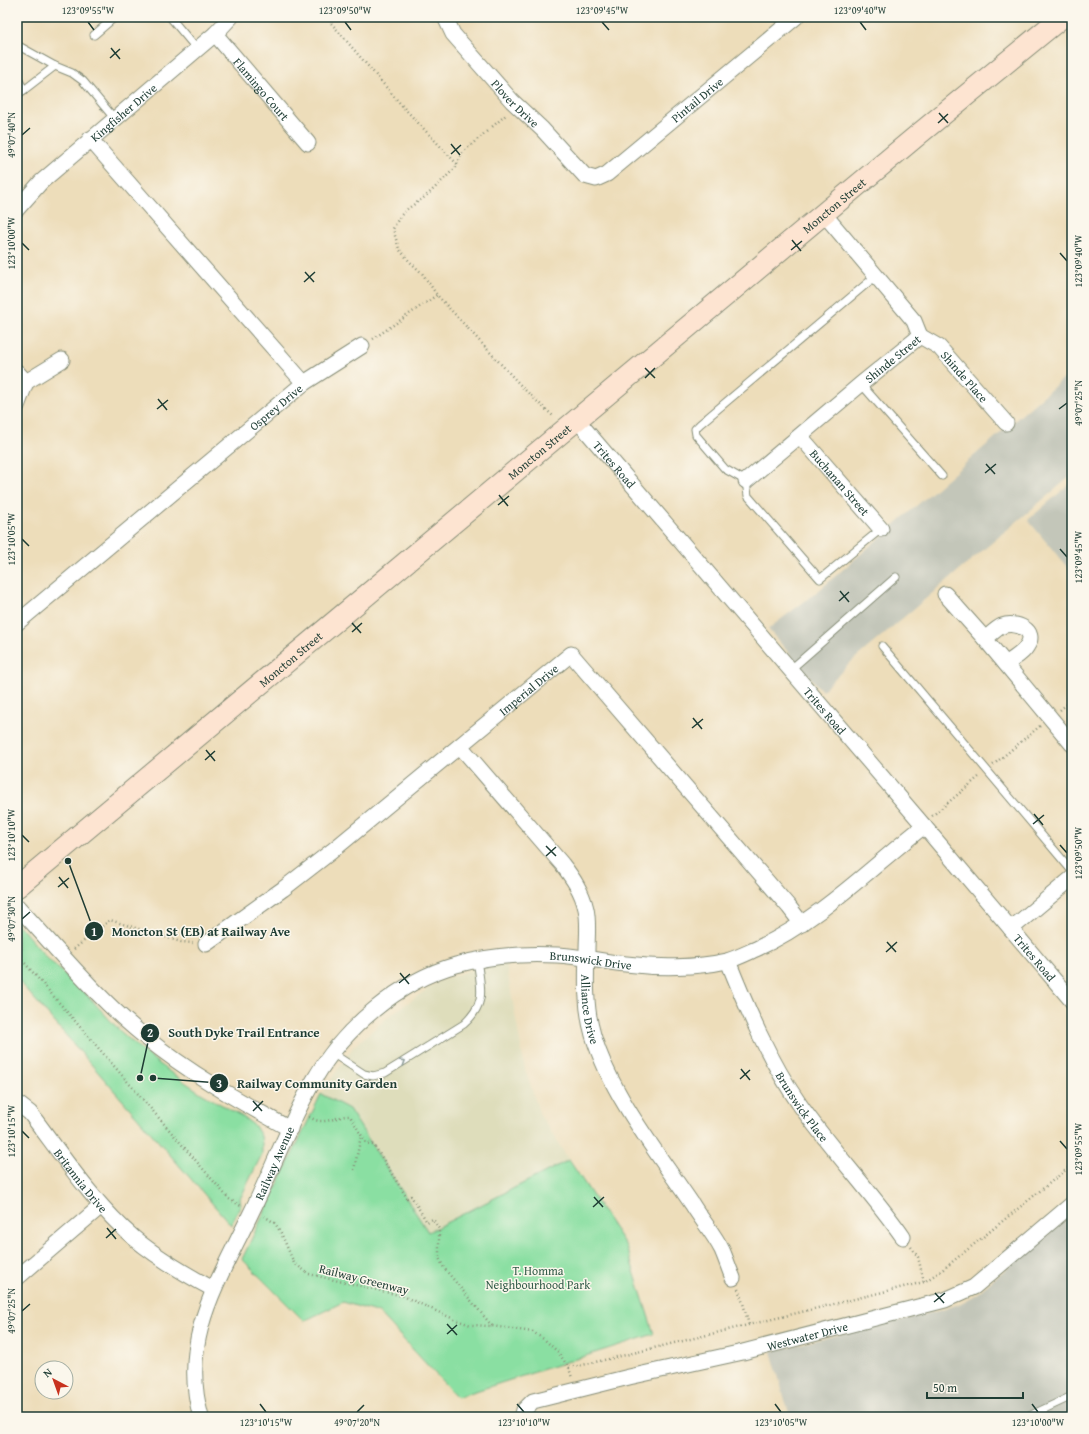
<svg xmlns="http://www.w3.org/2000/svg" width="1089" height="1434" font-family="'Gentium Book Plus',serif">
  <rect width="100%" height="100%" fill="#fbf7ec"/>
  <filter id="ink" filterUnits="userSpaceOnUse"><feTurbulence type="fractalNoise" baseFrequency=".025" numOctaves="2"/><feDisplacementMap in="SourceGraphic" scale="8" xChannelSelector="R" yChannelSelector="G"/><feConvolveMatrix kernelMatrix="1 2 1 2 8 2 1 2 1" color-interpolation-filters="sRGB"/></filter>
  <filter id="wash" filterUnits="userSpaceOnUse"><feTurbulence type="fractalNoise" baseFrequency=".012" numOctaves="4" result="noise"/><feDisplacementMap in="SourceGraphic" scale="16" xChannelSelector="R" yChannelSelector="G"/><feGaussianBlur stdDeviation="0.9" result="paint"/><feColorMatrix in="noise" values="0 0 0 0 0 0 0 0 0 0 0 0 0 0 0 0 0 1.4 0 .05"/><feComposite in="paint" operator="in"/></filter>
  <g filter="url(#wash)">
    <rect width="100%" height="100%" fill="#edddba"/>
    <polygon fill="#deddbb" points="506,964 525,1069 540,1115 569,1160 428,1232 349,1109 321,1094 354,1046 393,1013 439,981 468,971 490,966"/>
    <g fill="#c3c6b9">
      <polygon points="1064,378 1072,388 1072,475 852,661 822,691 768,629 817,592"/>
      <polygon points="1072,482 1072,573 1028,520"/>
      <polygon points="1072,1213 1072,1417 790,1417 771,1351 942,1310 959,1304 974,1296"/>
    </g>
    <g fill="#8adfa2" stroke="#548e6b">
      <polygon points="17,923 46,957 88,996 120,1031 144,1052 170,1072 201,1093 243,1117 255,1126 261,1136 262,1144 262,1154 240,1199 241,1205 231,1225 17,979"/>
      <polygon points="321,1094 349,1109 428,1232 569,1160 626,1246 654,1334 457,1397 379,1313 343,1302 304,1321 242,1259"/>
    </g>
  </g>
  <g filter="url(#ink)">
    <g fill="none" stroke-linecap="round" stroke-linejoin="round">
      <g stroke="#868d77" stroke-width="9">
        <g id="lane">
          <polyline points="170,17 196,48"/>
          <polyline points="94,35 115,17"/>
          <polyline points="17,45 55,66 72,73 83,81 114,118"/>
          <polyline points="17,77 24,90 55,66"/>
          <polyline points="17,95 24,90"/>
          <polyline points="877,275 700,424 695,429 696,435 725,469 746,481 748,496 820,579 881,529"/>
          <polyline points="861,384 942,476"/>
          <polyline points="882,646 1072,871"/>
          <polyline points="790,670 896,577"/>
          <path d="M332,1053L364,1074L373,1076L385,1073L464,1024C487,1003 481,988 477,960"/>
          <polyline points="1027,1417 1072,1396"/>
        </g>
      </g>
      <g stroke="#868d77" stroke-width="17">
        <g id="street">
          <path id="s1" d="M445,17L453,34L512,101L542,129L585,176L596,179L607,174L796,17"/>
          <path id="s2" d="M215,34L308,143"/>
          <polyline points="90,139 304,383"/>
          <path id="s3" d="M17,209L41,182L215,34L231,17"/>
          <polyline points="824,214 914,321 920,336"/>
          <path id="s4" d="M920,336L939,347L1006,423"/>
          <polyline points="17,372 26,382 17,406"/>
          <polyline points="26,382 62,360"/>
          <path id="s5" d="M577,420L924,826L1072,1001"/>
          <path id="s6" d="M800,436L881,529"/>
          <path id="s7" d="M746,481L861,384L920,336"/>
          <polyline points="945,594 985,639 1072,744"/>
          <path id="s8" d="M17,623L304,383L362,346"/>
          <path d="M985,639C990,635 997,628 1002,626C1016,621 1038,630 1027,646C1022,655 1013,658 1006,664"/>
          <path id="s9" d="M460,746L562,864C572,877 582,891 586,909C589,922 587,937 587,951C586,979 585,1008 593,1035C611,1095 657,1152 692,1204C701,1219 714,1234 722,1250C726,1259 729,1269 733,1278"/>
          <path d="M17,906C58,950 97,998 144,1036C189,1073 239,1101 290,1129"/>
          <polyline points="1011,929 1072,878"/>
          <path id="s10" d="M206,944L283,889L332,851L571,654L789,907L802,924"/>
          <path id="s11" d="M728,961C748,1011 769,1060 800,1105C832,1151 871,1191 903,1237"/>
          <path id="s12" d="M17,1103L30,1113C62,1155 94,1204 134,1238C158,1258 185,1274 213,1289"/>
          <polyline points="17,1278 101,1206"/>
          <path id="s13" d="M201,1417C179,1340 218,1282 250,1215C272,1171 289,1123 314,1080C343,1029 399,981 456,965C489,956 523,953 557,955C580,956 603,962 626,964C657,968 696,968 727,961C737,958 747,953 756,949C820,920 870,868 924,826"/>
          <path id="s14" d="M522,1417L524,1410L533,1401L629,1377L743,1352L945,1300L974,1287L1072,1204"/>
        </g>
      </g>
      <g stroke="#868d77" stroke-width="23">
        <g id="secondary">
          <path id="s15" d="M17,887L919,134L1062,17"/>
        </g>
      </g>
      <g stroke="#868d77" stroke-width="2.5" stroke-dasharray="1 3" stroke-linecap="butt">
        <path d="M326,17L404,108L457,164L456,167C446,177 436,187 426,196C409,209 403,208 393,229L399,249L410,262L422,273L437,295L525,390L554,417"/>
        <polyline points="457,164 464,151 507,114"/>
        <polyline points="373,339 437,295"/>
        <polyline points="1060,710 1072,700"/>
        <polyline points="993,765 1040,726"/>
        <polyline points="932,816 980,776"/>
        <polyline points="74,949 110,920 181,942 193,943"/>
        <polyline points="17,954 229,1199 241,1206"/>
        <path d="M309,1117C313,1119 317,1121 321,1121C331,1122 340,1115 350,1116L366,1143L374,1145L407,1198L411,1196L427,1222L433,1219L439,1229V1258L444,1268L492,1326"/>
        <polyline points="354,1170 361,1136"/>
        <polyline points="264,1216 275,1223 281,1233 294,1263 309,1274 403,1296 456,1320 471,1325 492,1326 533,1332 545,1340 558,1352 569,1368 572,1378"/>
        <polyline points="911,1247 918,1257 924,1282"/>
        <polyline points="738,1289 743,1303 749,1325"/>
        <polyline points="569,1368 613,1358 924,1282 941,1271 1072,1165"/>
        <polyline points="640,1416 641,1417"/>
      </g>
      <use href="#lane" stroke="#fff" stroke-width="7"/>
      <use href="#street" stroke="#fff" stroke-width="15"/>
      <use href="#secondary" stroke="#fde4d1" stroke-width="21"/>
    </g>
    <defs><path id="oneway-chevron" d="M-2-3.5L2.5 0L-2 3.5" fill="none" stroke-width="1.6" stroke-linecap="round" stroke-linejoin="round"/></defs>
    <use stroke="#8f9e9a" href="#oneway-chevron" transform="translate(403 1062) rotate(-32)"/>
  </g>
  <path fill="none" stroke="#1f3d34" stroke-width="1.5" d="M88,22L94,30M345,22L351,30M602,22L609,30M860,22L866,30M111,48L120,59M110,58L120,49M939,113L948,123M938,123L948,114M22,135L30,128M451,144L460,155M451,154L461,145M792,240L801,251M22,243L29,250M791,250L802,241M1060,253L1067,261M305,272L314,282M304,282L315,272M645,368L655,378M645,378L655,368M158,399L167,410M157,409L168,400M1059,409L1067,403M986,464L995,474M985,473L996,464M499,495L508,506M498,505L509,496M22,539L29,546M1060,549L1067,557M840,591L849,602M839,601L849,592M352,623L361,633M352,632L362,623M693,718L702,729M692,728L703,719M206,750L215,761M205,760L215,751M1034,814L1043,825M1033,824L1044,815M22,835L29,842M1060,845L1067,853M546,846L556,856M546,856L556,847M59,877L68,888M58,887L69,878M22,919L30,912M887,942L896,952M886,952L897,942M400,973L409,984M399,983L410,974M741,1069L750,1080M740,1079L750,1070M253,1101L262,1111M253,1111L263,1101M22,1131L29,1138M1060,1141L1067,1149M594,1197L603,1207M593,1207L604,1197M107,1228L116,1239M106,1238L116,1229M935,1293L944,1303M934,1302L945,1293M22,1311L30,1304M447,1324L457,1335M447,1334L457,1325M260,1404L266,1412M517,1404L524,1412M775,1404L781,1412M1032,1404L1038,1412M357,1412L364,1405"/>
  <g text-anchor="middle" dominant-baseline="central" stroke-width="3" stroke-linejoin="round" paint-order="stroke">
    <g font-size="12" fill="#1f3d34" stroke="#fbf7ec">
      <text stroke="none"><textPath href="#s2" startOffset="72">Flamingo Court</textPath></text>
      <text stroke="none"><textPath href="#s1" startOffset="353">Pintail Drive</textPath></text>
      <text stroke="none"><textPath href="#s1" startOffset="112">Plover Drive</textPath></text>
      <text stroke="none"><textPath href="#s3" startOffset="144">Kingfisher Drive</textPath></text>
      <text stroke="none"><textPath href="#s15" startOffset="1064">Moncton Street</textPath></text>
      <text stroke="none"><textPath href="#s7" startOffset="191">Shinde Street</textPath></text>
      <text stroke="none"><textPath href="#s4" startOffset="61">Shinde Place</textPath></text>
      <text stroke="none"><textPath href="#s8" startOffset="337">Osprey Drive</textPath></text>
      <text stroke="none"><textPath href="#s15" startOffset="680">Moncton Street</textPath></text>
      <text stroke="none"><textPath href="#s5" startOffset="58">Trites Road</textPath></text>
      <text stroke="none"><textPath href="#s6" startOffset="61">Buchanan Street</textPath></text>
      <text stroke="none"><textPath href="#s15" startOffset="356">Moncton Street</textPath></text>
      <text stroke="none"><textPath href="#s10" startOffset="411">Imperial Drive</textPath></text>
      <text stroke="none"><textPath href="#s5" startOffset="382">Trites Road</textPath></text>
      <text stroke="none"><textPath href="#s5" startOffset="706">Trites Road</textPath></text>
      <text stroke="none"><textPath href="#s13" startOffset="686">Brunswick Drive</textPath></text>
      <text stroke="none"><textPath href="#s9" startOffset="308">Alliance Drive</textPath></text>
      <text stroke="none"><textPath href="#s11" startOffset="164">Brunswick Place</textPath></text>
      <text stroke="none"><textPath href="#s13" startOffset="271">Railway Avenue</textPath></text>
      <text stroke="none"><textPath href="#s12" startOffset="101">Britannia Drive</textPath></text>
      <text transform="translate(364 1279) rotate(14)">Railway Greenway</text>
      <text stroke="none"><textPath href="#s14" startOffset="302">Westwater Drive</textPath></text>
    </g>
    <g font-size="12" fill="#345d4a" stroke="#fbf7ec">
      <text x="538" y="1270">T. Homma<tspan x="538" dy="14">Neighbourhood Park</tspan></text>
    </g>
  </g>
  <path fill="none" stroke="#1f3d34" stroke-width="1.5" d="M68 861L94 931M140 1078L150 1033M153 1078L219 1083"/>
  <g fill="#1f3d34" stroke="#fbf7ec" stroke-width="1.5">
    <circle cx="68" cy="861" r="4"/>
    <circle cx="140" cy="1078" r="4"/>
    <circle cx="153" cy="1078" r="4"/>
    <circle cx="94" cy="931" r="10"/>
    <circle cx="150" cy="1033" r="10"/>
    <circle cx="219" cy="1083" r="10"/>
  </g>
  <g font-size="12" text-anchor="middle" font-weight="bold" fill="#fff">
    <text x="94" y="936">1</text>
    <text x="150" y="1037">2</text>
    <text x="219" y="1088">3</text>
  </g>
  <g font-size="13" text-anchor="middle" font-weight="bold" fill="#1f3d34" stroke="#fbf7ec" stroke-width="3" stroke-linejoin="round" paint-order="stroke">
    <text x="201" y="936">Moncton St (EB) at Railway Ave</text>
    <text x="244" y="1037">South Dyke Trail Entrance</text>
    <text x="317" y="1088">Railway Community Garden</text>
  </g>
  <rect width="1089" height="1434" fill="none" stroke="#fbf7ec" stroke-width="44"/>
  <g transform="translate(54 1380) rotate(319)"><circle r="19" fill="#fbf7ec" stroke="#a3ada2"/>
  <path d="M0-3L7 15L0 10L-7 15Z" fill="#c8321e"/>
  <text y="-6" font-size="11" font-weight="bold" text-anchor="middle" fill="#1f3d34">N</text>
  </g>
  <path d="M927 1392v6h96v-6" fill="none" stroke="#1f3d34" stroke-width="2"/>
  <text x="933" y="1392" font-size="12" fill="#1f3d34" stroke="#fbf7ec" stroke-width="3" paint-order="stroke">50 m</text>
  <rect x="22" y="22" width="1045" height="1390" fill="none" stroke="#1f3d34" stroke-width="1.5"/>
  <g font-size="10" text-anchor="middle" fill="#1f3d34">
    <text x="88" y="14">123°09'55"W</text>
    <text x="345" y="14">123°09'50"W</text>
    <text x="602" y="14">123°09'45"W</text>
    <text x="860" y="14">123°09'40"W</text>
    <text transform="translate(11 135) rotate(-90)" y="4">49°07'40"N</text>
    <text transform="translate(11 243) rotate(-90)" y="4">123°10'00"W</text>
    <text transform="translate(1078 261) rotate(-90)" y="4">123°09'40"W</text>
    <text transform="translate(1078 403) rotate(-90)" y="4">49°07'25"N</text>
    <text transform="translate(11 539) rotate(-90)" y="4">123°10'05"W</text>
    <text transform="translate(1078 557) rotate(-90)" y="4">123°09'45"W</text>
    <text transform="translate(11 835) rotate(-90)" y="4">123°10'10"W</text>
    <text transform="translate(1078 853) rotate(-90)" y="4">123°09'50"W</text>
    <text transform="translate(11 919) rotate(-90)" y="4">49°07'30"N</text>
    <text transform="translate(11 1131) rotate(-90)" y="4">123°10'15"W</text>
    <text transform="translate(1078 1149) rotate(-90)" y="4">123°09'55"W</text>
    <text transform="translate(11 1311) rotate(-90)" y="4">49°07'25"N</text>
    <text x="266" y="1426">123°10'15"W</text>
    <text x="357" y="1426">49°07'20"N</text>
    <text x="524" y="1426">123°10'10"W</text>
    <text x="781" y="1426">123°10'05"W</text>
    <text x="1038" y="1426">123°10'00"W</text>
  </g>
</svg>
